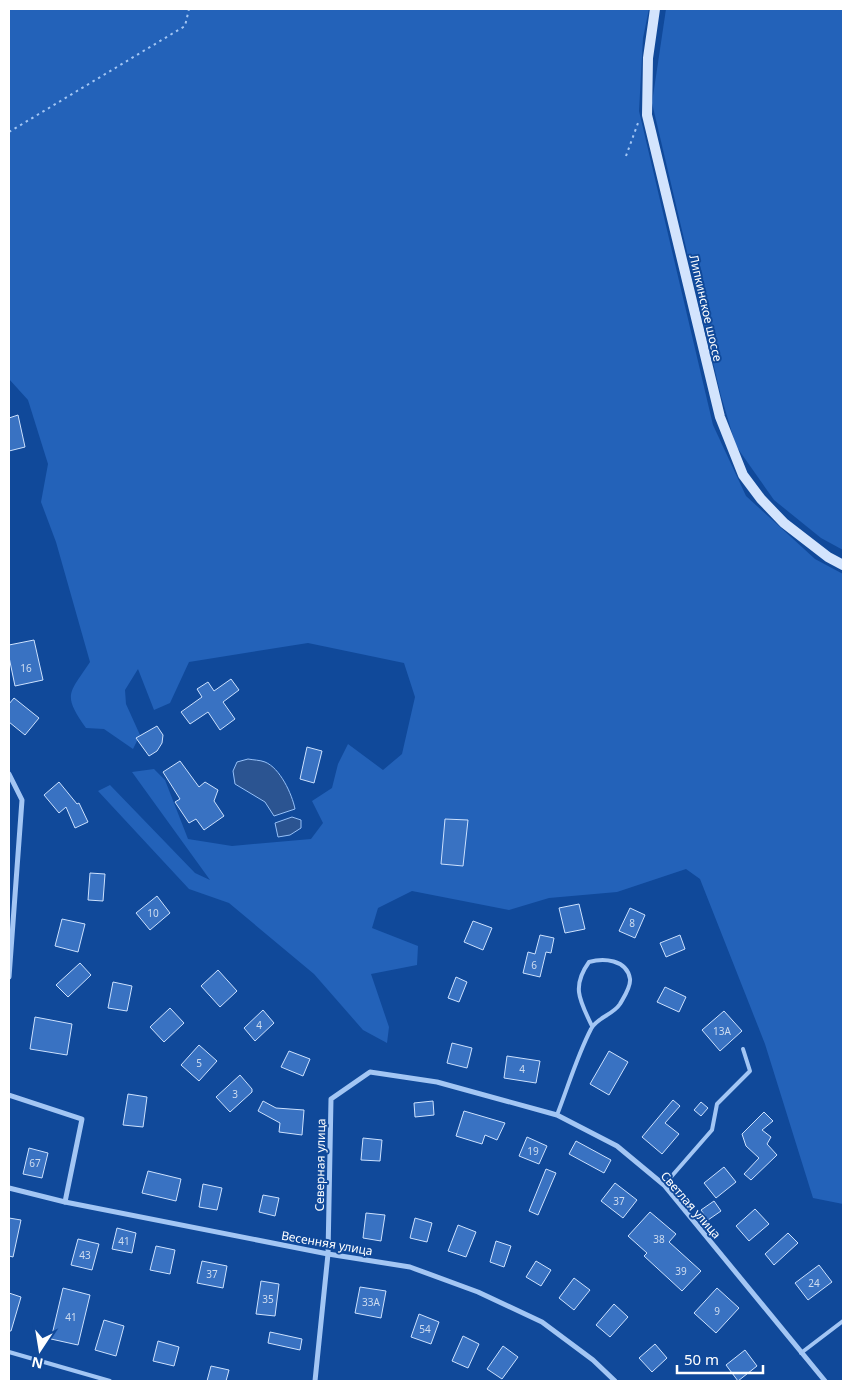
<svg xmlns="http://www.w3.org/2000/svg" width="852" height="1390" font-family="'Noto Sans',sans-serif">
  <rect width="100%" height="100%" fill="#10499a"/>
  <g fill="#2362b9">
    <path d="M9,9H649L643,38L639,111L713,425L746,496L815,559L843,574V1204L813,1198L765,1044L700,879L686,869L617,892L549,898L509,910L412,891L378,908L372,928L418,946L417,965L371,974L389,1027L387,1043L363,1030L314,974L229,903L189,889L98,791L110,785L195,873L210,880L132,772L154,769L165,780L188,839L232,846L311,839L323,823L312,801L332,788L338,764L348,744L383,770L402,754L415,697L404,663L308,643L189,662L170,703L154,710L138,669L125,690L126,704L140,735L133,749L104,729L86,728C62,694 69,694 90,662L56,542L41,502L48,464L28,400L9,379Z"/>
    <polygon points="666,9 843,9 843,550 821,538 774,500 736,446 721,396 652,103"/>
  </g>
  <g fill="#2b5491" stroke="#95c0f8">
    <path d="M248,759C253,760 260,760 265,762C280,768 292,794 295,809L274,816L265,802L235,784L233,771L237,762Z"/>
    <polygon points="292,817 301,820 301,828 290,835 278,837 275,823"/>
  </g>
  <g fill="#3972c2" stroke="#cce1fe">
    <polygon points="18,415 25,447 9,451 9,418"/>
    <polygon points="34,640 43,680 15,686 9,657 9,645"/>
    <polygon points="231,679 239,690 223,702 235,719 220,730 208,712 190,724 181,712 202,697 197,689 208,682 214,691"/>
    <polygon points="14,698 39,718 25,735 9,722 9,704"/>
    <polygon points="157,726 163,735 162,743 157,751 149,756 136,738"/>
    <polygon points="307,747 322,751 314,783 300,779"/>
    <polygon points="180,761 199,787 205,782 218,790 214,801 224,816 204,830 196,819 189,823 175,802 180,799 163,772"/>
    <polygon points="59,782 77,804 79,803 88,822 75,828 66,807 59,813 44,795"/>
    <polygon points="445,819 468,820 463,866 441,864"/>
    <polygon points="90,873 105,874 103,901 88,900"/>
    <polygon points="157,896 170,913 150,930 136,913"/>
    <polygon points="579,904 585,929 565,933 559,908"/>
    <polygon points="630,908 645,915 635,938 619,931"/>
    <polygon points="62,919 85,924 78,952 55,946"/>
    <polygon points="473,921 492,928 483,950 464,942"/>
    <polygon points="540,935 554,938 551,953 546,952 540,977 523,973 528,952 535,954"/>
    <polygon points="680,935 685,949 666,957 660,943"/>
    <polygon points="80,963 91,975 68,997 56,985"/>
    <polygon points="218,970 237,991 220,1007 201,986"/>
    <polygon points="456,977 467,982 459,1002 448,998"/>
    <polygon points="113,982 132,986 127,1011 108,1008"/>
    <polygon points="665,987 686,997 679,1012 657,1002"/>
    <polygon points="170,1008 184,1023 164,1042 150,1027"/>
    <polygon points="263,1010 274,1023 255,1041 244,1028"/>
    <polygon points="724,1011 742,1031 720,1051 702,1030"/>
    <polygon points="35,1017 72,1024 67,1055 30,1049"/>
    <polygon points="452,1043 472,1048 467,1068 447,1063"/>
    <polygon points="199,1045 217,1061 199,1081 181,1065"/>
    <polygon points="289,1051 310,1059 303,1076 281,1067"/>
    <polygon points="609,1051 628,1062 609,1095 590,1084"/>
    <polygon points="507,1056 540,1061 536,1083 504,1078"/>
    <polygon points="240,1075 252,1089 252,1092 230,1112 216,1097"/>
    <polygon points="128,1094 147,1097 143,1127 123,1125"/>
    <polygon points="673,1100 680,1106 665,1123 679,1134 662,1154 642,1137"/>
    <polygon points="263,1101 276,1108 304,1110 302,1135 279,1132 280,1123 258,1111"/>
    <polygon points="433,1101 434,1115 415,1117 414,1103"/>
    <polygon points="701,1102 708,1108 701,1116 694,1110"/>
    <polygon points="464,1111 505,1123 497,1140 485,1135 482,1144 456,1136"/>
    <polygon points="764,1112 773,1121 762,1130 771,1137 767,1144 777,1155 751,1180 744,1174 759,1158 746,1146 742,1134"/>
    <polygon points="527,1137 547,1146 539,1164 519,1156"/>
    <polygon points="363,1138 382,1140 380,1161 361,1160"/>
    <polygon points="576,1141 611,1160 604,1173 569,1154"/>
    <polygon points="29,1148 48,1153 42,1178 23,1174"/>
    <polygon points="724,1167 736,1182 716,1198 704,1183"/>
    <polygon points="546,1169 556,1173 538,1215 529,1211"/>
    <polygon points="148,1171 181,1179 176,1201 142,1193"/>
    <polygon points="615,1183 637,1200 623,1218 601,1201"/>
    <polygon points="203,1184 222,1188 217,1210 199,1207"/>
    <polygon points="263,1195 279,1198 275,1216 259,1212"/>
    <polygon points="714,1201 721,1211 708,1220 701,1210"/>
    <polygon points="755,1209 769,1224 749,1241 736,1226"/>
    <polygon points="650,1212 676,1234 669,1242 701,1271 682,1291 644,1256 647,1253 628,1236"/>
    <polygon points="366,1213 385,1215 381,1241 363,1238"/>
    <polygon points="9,1218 21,1220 13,1257 9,1256"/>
    <polygon points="415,1218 432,1223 427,1242 410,1238"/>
    <polygon points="458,1225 476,1232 466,1257 448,1251"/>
    <polygon points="117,1228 136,1233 132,1253 112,1249"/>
    <polygon points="788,1233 798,1243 774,1265 765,1254"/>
    <polygon points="78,1239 99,1244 92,1270 71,1265"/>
    <polygon points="496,1241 511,1246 504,1267 490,1262"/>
    <polygon points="156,1246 175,1250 170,1274 150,1270"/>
    <polygon points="202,1261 227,1266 223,1288 197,1283"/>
    <polygon points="536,1261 551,1270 541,1286 526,1277"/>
    <polygon points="819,1265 832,1282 808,1300 795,1283"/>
    <polygon points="574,1278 590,1290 574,1310 559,1298"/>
    <polygon points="261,1281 279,1284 275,1316 256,1314"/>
    <polygon points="360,1287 386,1291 381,1318 355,1313"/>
    <polygon points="63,1288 90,1295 78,1345 51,1339"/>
    <polygon points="717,1288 739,1308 716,1333 694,1313"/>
    <polygon points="9,1293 21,1297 11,1331 9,1331"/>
    <polygon points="614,1304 628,1317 610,1337 596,1325"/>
    <polygon points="419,1314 439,1322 431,1344 411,1337"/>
    <polygon points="104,1320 124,1326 116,1356 95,1350"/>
    <polygon points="270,1332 302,1339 300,1350 268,1343"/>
    <polygon points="463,1336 479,1344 468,1368 452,1361"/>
    <polygon points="158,1341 179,1347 174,1366 153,1361"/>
    <polygon points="655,1344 667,1358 652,1372 639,1358"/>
    <polygon points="503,1346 518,1357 502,1379 487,1369"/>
    <polygon points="745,1350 757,1366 738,1381 726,1365"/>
    <polygon points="211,1366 229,1370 226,1381 207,1381"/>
  </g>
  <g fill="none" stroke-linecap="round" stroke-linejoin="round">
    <g stroke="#a3c6f4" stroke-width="2" stroke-dasharray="2.5 4" stroke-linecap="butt">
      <polyline points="9,132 185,26 189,9"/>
      <polyline points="626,156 638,123"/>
    </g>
    <g stroke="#a3c6f4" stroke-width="4">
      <path d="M557,1115C568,1087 577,1056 591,1029C596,1018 613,1015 620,1004C624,997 631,987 630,979C627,959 603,958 589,962C571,987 580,1001 592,1026"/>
      <polyline points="664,1185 712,1130 717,1104 750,1071 743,1049"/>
      <polyline points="9,1352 110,1381"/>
      <polyline points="801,1353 843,1321"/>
    </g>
    <g stroke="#a3c6f4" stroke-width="5">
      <polyline points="9,774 22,800 9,977"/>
      <polyline points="9,1095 82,1119 65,1202"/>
      <polyline points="9,1188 65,1202 328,1254 410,1267 478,1292 542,1322 593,1360 615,1381"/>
      <polyline points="315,1381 328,1254 331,1099 370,1072 437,1082 557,1115 617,1146 664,1185 825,1381"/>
    </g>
    <polyline stroke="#d3e4fd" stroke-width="10" points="655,9 648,58 647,115 720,417 743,475 761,499 784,523 828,557 843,565"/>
  </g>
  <g text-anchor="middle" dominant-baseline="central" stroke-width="4" stroke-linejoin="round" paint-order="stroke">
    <g font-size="10" fill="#cedcf0">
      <text x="26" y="668">16</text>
      <text x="153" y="913">10</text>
      <text x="632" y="923">8</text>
      <text x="534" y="965">6</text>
      <text x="259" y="1025">4</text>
      <text x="722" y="1031">13А</text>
      <text x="199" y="1063">5</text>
      <text x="522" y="1069">4</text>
      <text x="235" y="1094">3</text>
      <text x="533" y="1151">19</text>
      <text x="35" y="1163">67</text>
      <text x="619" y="1201">37</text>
      <text x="659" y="1239">38</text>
      <text x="124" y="1241">41</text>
      <text x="85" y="1255">43</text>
      <text x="681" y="1271">39</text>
      <text x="212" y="1274">37</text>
      <text x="814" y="1283">24</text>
      <text x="268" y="1299">35</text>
      <text x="371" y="1302">33А</text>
      <text x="717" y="1311">9</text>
      <text x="71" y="1317">41</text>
      <text x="425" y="1329">54</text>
    </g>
    <g font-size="12" fill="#fff" stroke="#10499a">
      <text transform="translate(706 308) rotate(77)">Липкинское шоссе</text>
      <text transform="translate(320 1165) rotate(-89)">Северная улица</text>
      <text transform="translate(691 1205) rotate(49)">Светлая улица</text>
      <text transform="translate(327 1243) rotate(10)">Весенняя улица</text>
    </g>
  </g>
  <rect width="852" height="1390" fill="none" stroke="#ffffff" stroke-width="20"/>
  <g transform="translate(40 1350) rotate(192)" stroke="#10499a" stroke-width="4" paint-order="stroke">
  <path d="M0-4L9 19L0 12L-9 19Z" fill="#ffffff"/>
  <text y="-8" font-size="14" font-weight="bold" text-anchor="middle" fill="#ffffff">N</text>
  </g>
  <path d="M677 1365v8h86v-8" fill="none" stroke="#ffffff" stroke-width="2.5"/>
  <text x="684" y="1365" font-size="15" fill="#ffffff" stroke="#10499a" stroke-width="4" paint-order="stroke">50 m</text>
</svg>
